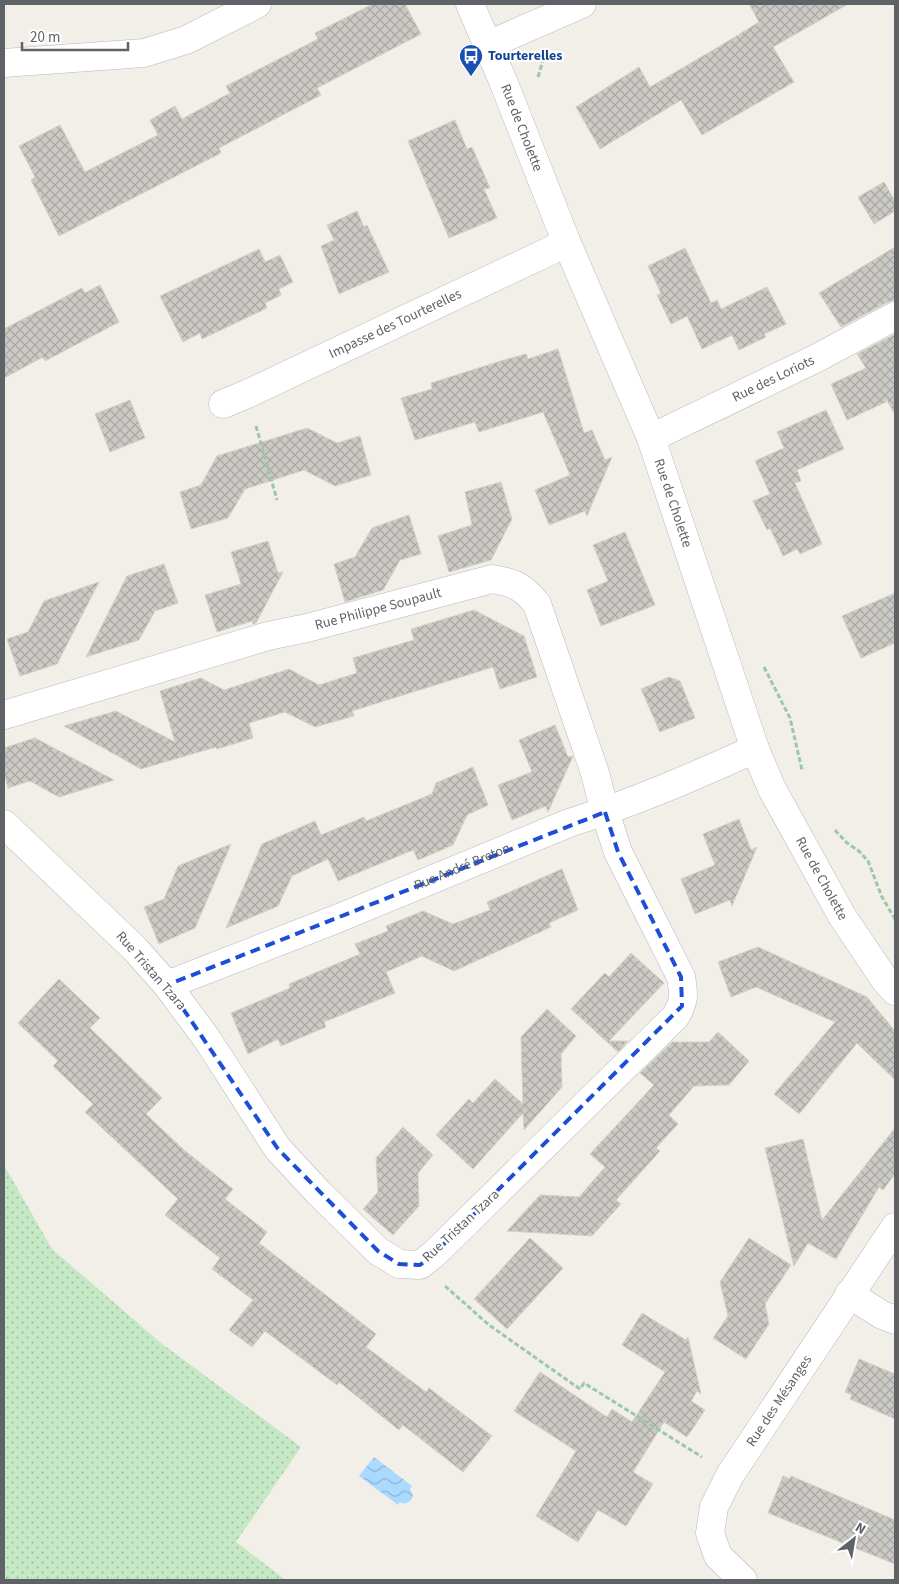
<svg xmlns="http://www.w3.org/2000/svg" width="899" height="1584" font-family="'Source Sans 3',sans-serif">
  <defs>
    <pattern id="grass-dots" width="8" height="8" patternUnits="userSpaceOnUse" patternTransform="scale(1.25)"><rect width="8" height="8" fill="#c5e8c5"/><path d="M2 2h.1M6 6h.1" fill="none" stroke="#a3c0a4" stroke-width="1.8" stroke-linecap="round"/></pattern>
    <pattern id="water-waves" width="16" height="10" patternUnits="userSpaceOnUse" patternTransform="scale(1.25)"><rect width="16" height="10" fill="#aadaff"/><path d="M0 5q4-4 8 0t8 0" fill="none" stroke="#8eb4d2"/></pattern>
    <pattern id="building-cross-hatch" width="8" height="8" patternUnits="userSpaceOnUse" patternTransform="scale(1.25)"><rect width="8" height="8" fill="#cccac5"/><path d="M0 0l8 8M0 8l8-8" fill="none" stroke="#a9a8a4"/></pattern>
  </defs>
  <rect width="100%" height="100%" fill="#f1efe8"/>
  <polygon fill="url(#grass-dots)" points="4,1165 52,1249 161,1343 301,1447 236,1542 286,1580 4,1580"/>
  <path fill="url(#water-waves)" d="M374,1457L412,1486L410,1489L413,1496C411,1502 406,1505 400,1502L398,1505L359,1476Z"/>
  <g fill="url(#building-cross-hatch)" stroke="#d6d1c6">
    <polygon points="373,4 405,4 421,34 317,88 321,95 219,148 221,153 59,236 31,180 35,177 19,146 60,125 85,172 158,135 150,120 175,106 182,119 230,93 226,86 318,39 315,33"/>
    <polygon points="749,4 848,4 773,47 794,82 702,135 681,100 600,149 576,107 639,67 650,87 725,43 759,22"/>
    <polygon points="455,120 467,149 472,147 490,188 484,189 497,218 449,238 408,141"/>
    <polygon points="884,182 895,201 895,211 874,224 858,197"/>
    <polygon points="357,211 364,227 367,225 389,272 339,294 321,246 334,240 327,225"/>
    <polygon points="895,247 895,300 888,302 841,327 819,293"/>
    <polygon points="685,248 711,303 717,300 721,309 767,287 786,324 764,334 766,337 739,350 732,335 702,349 687,316 671,324 657,295 661,293 648,266"/>
    <polygon points="259,249 265,262 280,255 293,282 279,289 281,295 265,303 267,308 202,339 200,333 183,342 160,296"/>
    <polygon points="100,285 119,322 45,361 43,357 4,378 4,329 82,288 85,293"/>
    <polygon points="895,334 895,415 885,397 886,402 847,420 831,384 866,368 857,354"/>
    <polygon points="558,349 584,433 592,430 605,460 612,457 587,516 585,511 549,525 535,490 570,475 543,412 479,432 475,422 415,440 401,398 432,389 431,383 504,360 526,354 528,359"/>
    <polygon points="130,400 145,438 110,452 95,414"/>
    <polygon points="826,410 844,449 797,470 801,481 795,483 822,544 800,554 797,549 783,556 770,528 767,530 753,501 770,494 755,461 784,448 777,432"/>
    <polygon points="307,428 337,443 360,436 371,475 335,486 304,470 267,482 245,489 228,518 191,529 180,492 201,485 217,456"/>
    <polygon points="501,482 512,519 491,560 449,572 438,536 472,525 465,492"/>
    <polygon points="409,515 421,554 400,560 383,590 345,602 334,564 355,557 372,528"/>
    <polygon points="625,532 655,605 601,626 587,590 608,581 593,545"/>
    <polygon points="268,541 278,573 283,572 256,623 253,624 252,621 217,632 205,595 241,584 231,552"/>
    <polygon points="164,564 178,603 155,611 139,640 86,657 127,576"/>
    <polygon points="99,582 57,664 20,676 7,639 28,632 44,601"/>
    <polygon points="895,593 895,643 861,658 842,616"/>
    <polygon points="474,610 524,636 537,677 500,689 493,667 352,711 354,716 315,727 285,712 249,723 253,738 217,749 216,747 141,769 64,726 116,711 175,742 160,691 201,678 224,690 289,669 319,685 357,673 353,658 414,640 411,629"/>
    <polygon points="669,677 680,681 695,718 660,732 641,689"/>
    <polygon points="555,725 568,757 573,756 548,812 546,806 512,820 498,785 532,772 519,740"/>
    <polygon points="35,738 114,780 59,797 30,781 8,788 4,772 4,748"/>
    <polygon points="473,767 488,805 467,815 453,845 418,860 413,850 338,881 328,859 292,876 278,906 226,928 262,844 315,821 321,835 364,817 366,821 432,794 436,783"/>
    <polygon points="739,819 751,850 757,847 732,906 730,900 695,914 681,879 715,865 703,834"/>
    <polygon points="231,844 195,928 159,944 144,907 164,899 178,866"/>
    <polygon points="562,869 578,910 549,923 551,927 454,971 422,956 386,972 395,993 324,1022 326,1027 281,1046 278,1039 248,1054 231,1013 290,988 289,984 360,954 355,944 388,931 386,926 423,911 453,924 490,910 487,902"/>
    <polygon points="758,947 867,997 895,1031 895,1080 857,1043 799,1114 774,1094 835,1022 756,987 731,997 718,962"/>
    <polygon points="631,953 664,983 609,1041 628,1041 618,1052 571,1009 605,973 609,977"/>
    <polygon points="59,979 100,1018 90,1028 162,1098 146,1114 184,1150 233,1189 225,1199 267,1232 259,1243 376,1334 366,1347 426,1392 429,1388 492,1436 463,1472 403,1425 399,1430 339,1382 337,1385 265,1331 252,1347 229,1330 253,1300 212,1269 220,1258 165,1215 178,1199 85,1112 93,1104 53,1066 58,1061 18,1023"/>
    <polygon points="547,1009 576,1036 561,1054 562,1087 524,1130 523,1113 473,1169 436,1135 469,1099 473,1103 495,1079 523,1104 521,1037"/>
    <polygon points="718,1032 749,1061 729,1085 694,1086 669,1115 678,1124 656,1148 660,1151 616,1200 621,1204 592,1236 507,1231 540,1195 579,1197 605,1167 590,1154 654,1085 640,1073 672,1042 709,1042"/>
    <polygon points="403,1127 433,1155 418,1173 419,1206 393,1235 363,1209 378,1192 376,1158"/>
    <polygon points="895,1128 895,1174 883,1190 879,1187 836,1259 808,1243 794,1266 765,1148 803,1139 822,1220"/>
    <polygon points="530,1238 563,1268 507,1329 474,1299"/>
    <polygon points="749,1238 791,1265 765,1304 769,1324 746,1359 713,1338 728,1316 720,1282"/>
    <polygon points="642,1313 686,1340 688,1337 701,1394 697,1391 691,1401 705,1410 687,1437 664,1422 633,1472 653,1484 626,1526 598,1510 578,1542 536,1516 576,1451 514,1411 540,1372 607,1417 612,1409 632,1422 665,1372 622,1345"/>
    <polygon points="859,1359 895,1374 895,1419 850,1399 852,1395 845,1392"/>
    <polygon points="783,1476 790,1479 791,1476 895,1520 895,1564 768,1513"/>
  </g>
  <g fill="none" stroke-linecap="round" stroke-linejoin="round">
    <g stroke="#b5b8bc" stroke-width="29">
      <g id="street">
        <polyline points="488,45 582,4"/>
        <polyline points="4,63 144,53 186,40 257,4"/>
        <path id="s1" d="M223,404L247,394L552,250L566,241"/>
        <path id="s2" d="M651,438L817,358L895,316"/>
        <path id="s3" d="M4,715L268,636L307,628L492,579C515,583 522,586 537,604L595,773L605,812L618,852L681,977C684,994 685,1001 675,1017L434,1254L420,1265L399,1264L378,1251L318,1192L278,1149L207,1039L167,985L135,949L4,824"/>
        <path id="s4" d="M167,985L334,920L569,823C633,803 695,776 755,749"/>
        <polyline points="849,1294 882,1315 895,1320"/>
        <path id="s5" d="M743,1580L718,1556L710,1533L714,1507L730,1475L895,1227"/>
      </g>
    </g>
    <g stroke="#b6babf" stroke-width="29">
      <g id="secondary">
        <path id="s6" d="M470,4L503,81L566,241L651,438L755,749L772,789L842,916L885,980L895,991"/>
      </g>
    </g>
    <g stroke="#9cc7a9" stroke-width="3" stroke-dasharray="5 2.5" stroke-linecap="butt">
      <polyline points="538,77 544,57"/>
      <polyline points="256,426 277,500"/>
      <polyline points="764,667 790,718 802,770"/>
      <polyline points="835,830 847,843 859,851 868,861 882,897 895,919"/>
      <polyline points="445,1286 489,1325 580,1389 584,1383 702,1457"/>
    </g>
    <use href="#street" stroke="#fff" stroke-width="28"/>
    <use href="#secondary" stroke="#fff" stroke-width="28"/>
  </g>
  <path fill="none" stroke="#1d4ed8" stroke-width="4" stroke-dasharray="10 6" stroke-linejoin="round" d="M605,812L618,852L681,977L682,1006L434,1254L420,1265L399,1264L378,1251L278,1149L167,985Z"/>
  <defs>
    <g id="bus-pin" transform="scale(1.25)"><path d="M0 17L-7.5 6A9.5 9.5 0 1 1 7.5 6Z" fill="#1a4fb4" stroke="#fff"/><path d="M-5-6H5V4H4V6H2V4H-2V6H-4V4H-5ZM-3.5-4V0h7V-4ZM-3.5 1.2v1.5H-2V1.2ZM2 1.2v1.5H3.5V1.2Z" fill="#fff"/></g>
  </defs>
  <g fill-rule="evenodd">
    <use href="#bus-pin" x="471" y="56"/>
  </g>
  <g text-anchor="middle" dominant-baseline="central" stroke-width="4.5" stroke-linejoin="round" paint-order="stroke">
    <g font-size="14" font-weight="bold" fill="#164399" stroke="#fff" text-anchor="start">
      <text x="488" y="56">Tourterelles</text>
    </g>
    <g font-size="14" fill="#5f6368" stroke="#fff">
      <text stroke="none"><textPath href="#s6" startOffset="134">Rue de Cholette</textPath></text>
      <text stroke="none"><textPath href="#s1" startOffset="190">Impasse des Tourterelles</textPath></text>
      <text stroke="none"><textPath href="#s2" startOffset="136">Rue des Loriots</textPath></text>
      <text stroke="none"><textPath href="#s6" startOffset="539">Rue de Cholette</textPath></text>
      <text stroke="none"><textPath href="#s3" startOffset="389">Rue Philippe Soupault</textPath></text>
      <text stroke="none"><textPath href="#s4" startOffset="318">Rue André Breton</textPath></text>
      <text stroke="none"><textPath href="#s6" startOffset="944">Rue de Cholette</textPath></text>
      <text transform="translate(151 971) rotate(49)">Rue Tristan Tzara</text>
      <text transform="translate(461 1226) rotate(-43)">Rue Tristan Tzara</text>
      <text stroke="none"><textPath href="#s5" startOffset="210">Rue des Mésanges</textPath></text>
    </g>
  </g>
  <rect width="899" height="1584" fill="none" stroke="#5f6368" stroke-width="10"/>
  <g transform="translate(854 1539) rotate(31)" stroke="#ffffff" stroke-width="4" paint-order="stroke">
  <path d="M0-4L9 19L0 12L-9 19Z" fill="#5f6368"/>
  <text y="-8" font-size="14" font-weight="bold" text-anchor="middle" fill="#5f6368">N</text>
  </g>
  <path d="M22 42v8h106v-8" fill="none" stroke="#5f6368" stroke-width="2.5"/>
  <text x="30" y="42" font-size="15" fill="#5f6368" stroke="#ffffff" stroke-width="4" paint-order="stroke">20 m</text>
</svg>
